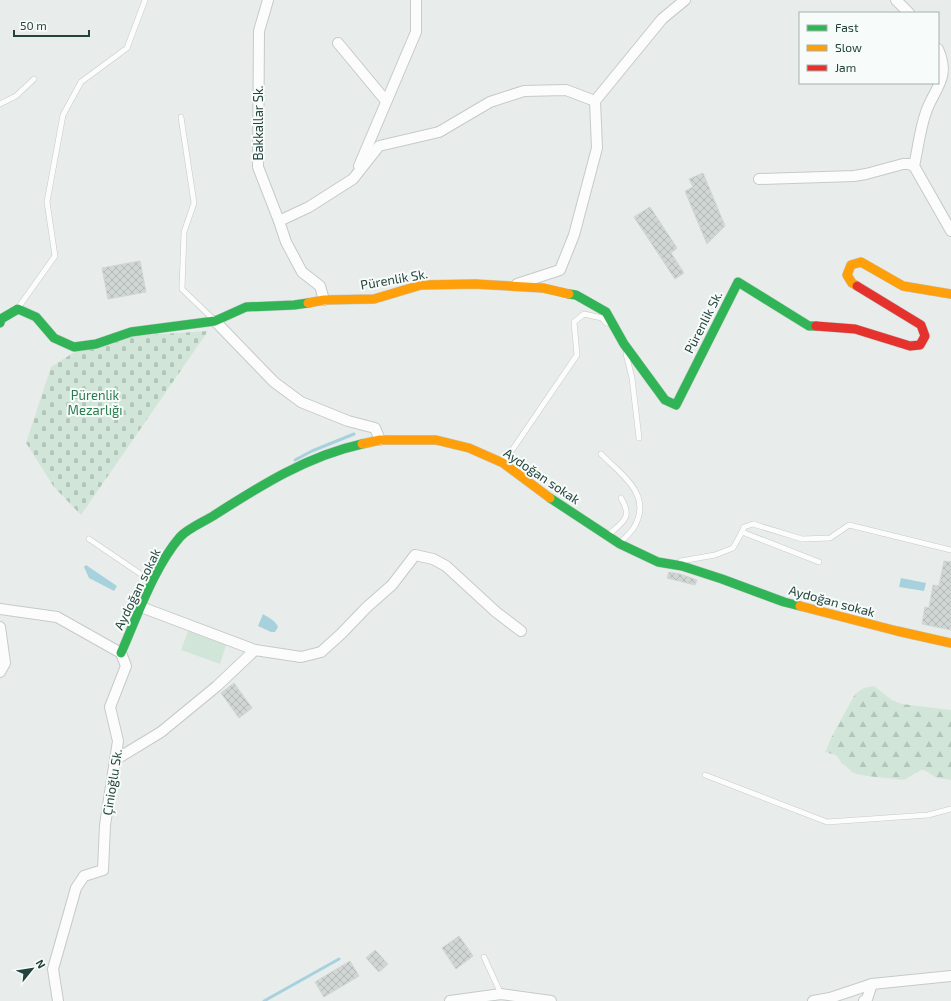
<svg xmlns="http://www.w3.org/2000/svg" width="951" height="1001" font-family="'Exo 2',sans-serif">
  <defs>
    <pattern id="forest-firs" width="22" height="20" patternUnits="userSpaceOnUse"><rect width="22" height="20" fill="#d1e6d9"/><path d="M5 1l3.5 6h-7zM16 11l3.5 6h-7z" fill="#b3c6bb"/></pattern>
    <pattern id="cemetery-stones" width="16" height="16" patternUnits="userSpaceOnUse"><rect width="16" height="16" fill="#d1e6d9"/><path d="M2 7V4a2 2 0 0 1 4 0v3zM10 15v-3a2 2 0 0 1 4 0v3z" fill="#b3c6bb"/></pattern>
    <pattern id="building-cross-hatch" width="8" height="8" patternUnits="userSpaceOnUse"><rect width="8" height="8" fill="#d0d6d4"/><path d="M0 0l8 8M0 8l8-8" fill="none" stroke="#b2b9b7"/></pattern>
  </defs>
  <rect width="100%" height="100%" fill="#e8edeb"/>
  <polygon fill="url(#forest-firs)" points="874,686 892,700 902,704 951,710 951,780 937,778 924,770 921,770 904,780 867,776 856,774 851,771 842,763 836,755 825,752 828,746 831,738 855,694 864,688"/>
  <polygon fill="url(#cemetery-stones)" points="208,331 81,515 54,487 26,443 51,367 73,353 132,336"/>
  <polygon fill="#d1e6d9" points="188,631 226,645 220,664 181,650"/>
  <g fill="#a7d2dd">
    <polygon points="86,565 117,586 114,591 89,578 84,567"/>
    <polygon points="901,578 926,583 924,591 899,587"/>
    <path d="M263,614C269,618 275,620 278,627L275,632H271L258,626Z"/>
  </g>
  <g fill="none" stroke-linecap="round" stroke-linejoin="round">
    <g stroke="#a7d2dd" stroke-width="3">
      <polyline points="295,460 312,451 354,434"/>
      <polyline points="264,1001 339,959"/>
    </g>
  </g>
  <g fill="url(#building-cross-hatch)" stroke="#d0d6d4">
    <polygon points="703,173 725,226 707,244 685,191 693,187 689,179"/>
    <polygon points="650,207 677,248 671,253 684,273 675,279 634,217"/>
    <polygon points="140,261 146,292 108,299 102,268"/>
    <polygon points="944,561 951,562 951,630 922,624 925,607 929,608 933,585 939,586"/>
    <polygon points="669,572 680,574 697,580 695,585 667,578"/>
    <polygon points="234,683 252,708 239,718 221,693"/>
    <polygon points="459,936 473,956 456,969 442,948"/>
    <polygon points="375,950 388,964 379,972 366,958"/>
    <polygon points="350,961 359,976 324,997 315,982"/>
  </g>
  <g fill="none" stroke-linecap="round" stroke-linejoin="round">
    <g stroke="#c5cac8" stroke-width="6">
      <g id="lane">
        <polyline points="0,104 16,96 34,79"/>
        <polyline points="181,117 194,203 184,232 182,289 213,319"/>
        <polyline points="18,308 55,256 47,202 63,115 81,82 127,48 145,0"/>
        <polyline points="626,354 632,378 639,438"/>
        <path d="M601,454C623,476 654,496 633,529C629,534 624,539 620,543"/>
        <polyline points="504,462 577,355 574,322 584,314 602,318 606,323"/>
        <polyline points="742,532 744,527 753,524 802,539 830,538 849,525 951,550"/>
        <path d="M608,535C623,522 633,518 621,498"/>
        <polyline points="89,539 151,581"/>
        <polyline points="681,561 715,555 733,548 742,532 819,562"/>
        <polyline points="705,775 827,822 928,815 951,809"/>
        <polyline points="484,957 501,994"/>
      </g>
    </g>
    <g stroke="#c5cac8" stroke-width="12">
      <g id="street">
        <polyline points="268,0 259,31 258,167 279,221 286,242 302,272 320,286 324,300"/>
        <polyline points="896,0 909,13"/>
        <polyline points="338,43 386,101"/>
        <polyline points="359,166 416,32 416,0"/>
        <path d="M914,166C918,148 920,129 926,112C935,87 951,78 938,49"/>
        <polyline points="759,179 854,176 866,174 903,164 909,164 914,166 951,231"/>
        <polyline points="279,221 309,207 353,179 379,146 439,132 490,102 524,91 566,90 595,101"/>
        <polyline points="517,284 560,270 574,235 597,148 595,101 662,19 685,0"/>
        <polyline points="215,321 274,382 301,402 348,421 375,428 380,440"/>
        <polyline points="141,607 255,650 301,657 321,652 341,634 367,607 392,585 415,555 433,559 446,566 496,612 521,631"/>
        <polyline points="0,609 57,617 121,653 126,666 110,707 118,741 105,825 103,870 84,876 76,888 53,969 58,1001"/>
        <polyline points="0,627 5,663 0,672"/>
        <polyline points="115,760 161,732 217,686 255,650"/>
        <polyline points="450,1001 501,994 551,1001"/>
        <polyline points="813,1001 830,998 872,984 951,976"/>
        <polyline points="864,1001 867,999 872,984"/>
      </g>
    </g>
    <g stroke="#c3cbc8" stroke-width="10">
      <g id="fast">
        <polyline points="569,294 576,295 606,312 624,344 665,400 676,405 738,282 809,326 816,326"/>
        <polyline points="0,323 1,319 18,309 36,317 54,338 74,347 96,344 131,332 215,321 246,307 294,305 308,303"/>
        <polyline points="550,498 620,544 658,562 682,566 722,579 784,602 800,606"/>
        <path d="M121,653C137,617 154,567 180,537C187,529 203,522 213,516C260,486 307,456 362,444"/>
      </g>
    </g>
    <g stroke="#c3cbc8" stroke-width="10">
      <g id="slow">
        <polyline points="857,286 852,283 847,275 851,265 861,262 903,286 951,294"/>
        <polyline points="308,303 324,300 374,299 421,285 475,284 543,288 569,294"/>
        <polyline points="362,444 380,440 436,440 469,448 503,463 550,498"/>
        <polyline points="800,606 897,631 951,643"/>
      </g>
    </g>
    <g stroke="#c3cbc8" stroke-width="10">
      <polyline id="jam" points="816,326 855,329 910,346 920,345 925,336 921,325 857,286"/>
    </g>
    <use href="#lane" stroke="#fcfcfc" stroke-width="5"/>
    <use href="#street" stroke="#fcfcfc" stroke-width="10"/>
    <use href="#fast" stroke="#30b455" stroke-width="9"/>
    <use href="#slow" stroke="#ff9f0a" stroke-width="9"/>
    <use href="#jam" stroke="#e5322d" stroke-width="9"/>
  </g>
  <g text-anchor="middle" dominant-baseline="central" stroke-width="4" stroke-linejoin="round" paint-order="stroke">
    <g font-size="13" fill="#23433d" stroke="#f7fbf9">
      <text transform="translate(258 123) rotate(-90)">Bakkallar Sk.</text>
      <text transform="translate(394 279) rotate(-10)">Pürenlik Sk.</text>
      <text transform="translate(703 322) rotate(-63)">Pürenlik Sk.</text>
      <text transform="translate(542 476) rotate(34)">Aydoğan sokak</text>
      <text transform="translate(137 589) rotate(-64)">Aydoğan sokak</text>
      <text transform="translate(832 601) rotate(15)">Aydoğan sokak</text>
      <text transform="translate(112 782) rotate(-81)">Çinioğlu Sk.</text>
    </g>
    <g font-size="13" fill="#2a7d4f" stroke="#f7fbf9">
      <text x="95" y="395">Pürenlik<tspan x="95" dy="15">Mezarlığı</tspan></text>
    </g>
  </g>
  <rect x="799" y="12" width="140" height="72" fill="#f7fbf9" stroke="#a2b1ae"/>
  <rect x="807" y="25" width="20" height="6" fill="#30b455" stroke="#a2b1ae"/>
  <text x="835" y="32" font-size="12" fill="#23433d">Fast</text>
  <rect x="807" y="45" width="20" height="6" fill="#ff9f0a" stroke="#a2b1ae"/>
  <text x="835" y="52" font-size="12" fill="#23433d">Slow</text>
  <rect x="807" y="65" width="20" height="6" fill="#e5322d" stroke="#a2b1ae"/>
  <text x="835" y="72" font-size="12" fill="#23433d">Jam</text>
  <g transform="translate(32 969) rotate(60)" stroke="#f7fbf9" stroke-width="3" paint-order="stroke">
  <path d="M0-3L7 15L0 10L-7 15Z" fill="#23433d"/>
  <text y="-6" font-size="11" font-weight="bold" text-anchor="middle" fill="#23433d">N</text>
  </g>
  <path d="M14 30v6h75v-6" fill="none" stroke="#23433d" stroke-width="2"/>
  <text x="20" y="30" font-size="12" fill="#23433d" stroke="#f7fbf9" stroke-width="3" paint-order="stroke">50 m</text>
</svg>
